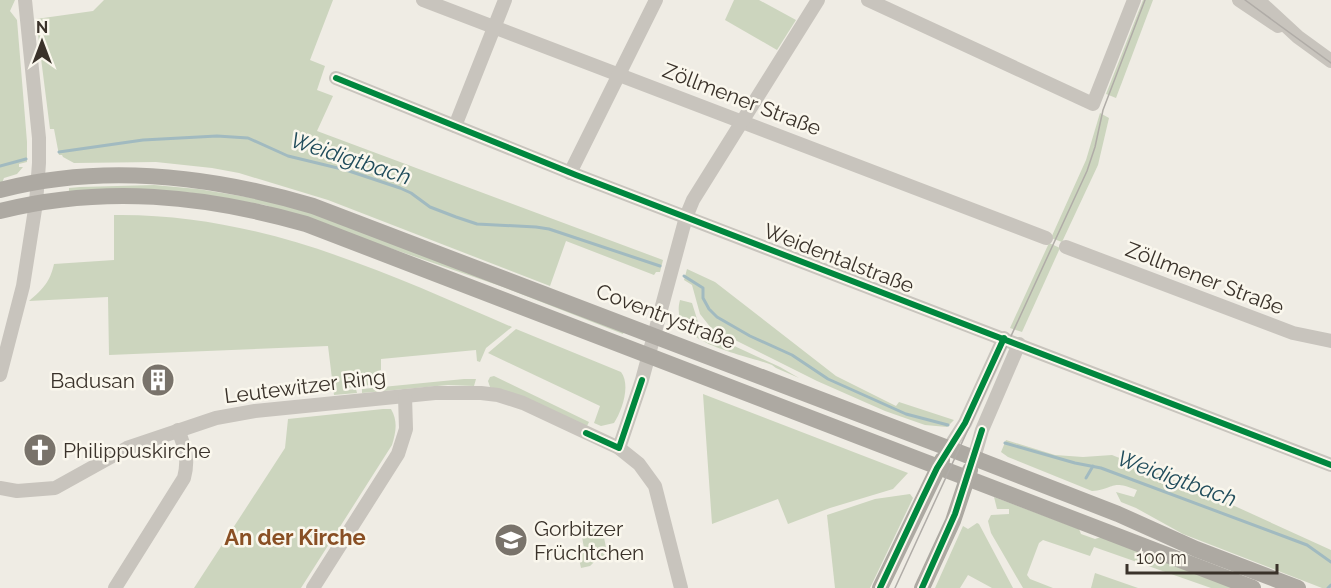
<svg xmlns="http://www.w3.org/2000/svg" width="1331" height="588" font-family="Raleway,sans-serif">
  <rect width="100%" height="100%" fill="#efece4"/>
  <g fill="#ccd5be">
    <polygon points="0,0 15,0 10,11 17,20 27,142 27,162 19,164 19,167 23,167 17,174 4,178 2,183 0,183"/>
    <polygon points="104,0 333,0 310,60 325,66 317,90 333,96 317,131 663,260 660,272 656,272 654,275 566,241 550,286 328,200 239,173 212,168 156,162 74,163 63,157 62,155 59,155 54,129 50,129 36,19 93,11"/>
    <polygon points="734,0 759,0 796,20 777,50 725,20"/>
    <polygon points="1143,0 1153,0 1116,98 1106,94"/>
    <polygon points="1100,113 1109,118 1098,165 1062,242 1051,238 1086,160"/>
    <polygon points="154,185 198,189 289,204 625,329 623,334 503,287 265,205 186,192 69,193 69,188 80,187"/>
    <path d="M114,215C258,213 382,271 512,327L486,348L480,362L477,361L476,350L381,359V370L377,371L378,384L347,388V390L356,389L357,393L334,395L328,346L109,355L108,297L29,301C43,289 50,282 54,264L114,260Z"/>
    <polygon points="1049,243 1060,248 1022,332 1010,328"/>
    <polygon points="687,269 715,282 836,376 896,406 899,402 954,420 947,427 925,425 885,411 817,381 711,328 700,314 692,285 684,280"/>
    <path d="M680,300L692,303L698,322L705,330L717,338L780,367L799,378L776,368L772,365C742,353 668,344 680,300Z"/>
    <path d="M516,329L621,372C631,385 622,411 614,423L601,426L594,423L600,406L488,353Z"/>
    <polygon points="494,376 589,422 587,426 490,387 488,381 490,377"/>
    <polygon points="464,379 476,379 474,386 448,385 362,393 362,389"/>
    <polygon points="703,394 908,473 893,489 830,508 788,524 778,499 712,524"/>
    <path d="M383,409H391C398,421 396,432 392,445L301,588H194L285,448L288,419Z"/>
    <path d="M1006,440L1055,455L1083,457L1112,455L1204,492L1331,550V588H1322L1183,534L1136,508L1121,502L1116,492L1134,497L1137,490C1109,479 1116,489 1092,491L1008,457L1001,452Z"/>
    <polygon points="910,494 913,498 870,588 835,588 827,515 875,499"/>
    <polygon points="994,497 1079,529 1081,534 1095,539 1101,537 1236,588 1211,588 1094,547 1090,556 1043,540 1039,543 1027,575 1030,579 1053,588 1023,588 991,533 988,521 991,515 1009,514 1009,509 997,509"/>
    <polygon points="977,523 979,524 1013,588 992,588 968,575 960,588 935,588 963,526 968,529"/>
    <polygon points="602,527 608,558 595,561 590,566 581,568 577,550 584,548 581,531"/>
    <polygon points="1095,573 1138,588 1091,588"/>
  </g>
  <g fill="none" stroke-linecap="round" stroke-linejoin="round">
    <g stroke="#a1bac0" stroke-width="3">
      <polyline points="59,152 143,140 217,136 248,138 288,156 346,170 400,188 411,193 430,207 456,217 477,224 536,227 549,229 660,266"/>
      <polyline points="0,166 26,159"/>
      <polyline points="684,276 703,288 703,298 709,309 717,317 750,336 792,355 828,379 906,414 948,425"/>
      <polyline points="1005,443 1075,463 1101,468 1307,545 1331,562"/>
      <polyline points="1086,478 1093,466"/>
      <polyline points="1328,588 1331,585"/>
    </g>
    <g stroke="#c8c4bd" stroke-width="14">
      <polyline points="423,0 1046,238"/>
      <polyline points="868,0 1093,104 1134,0"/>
      <polyline points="1239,0 1278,26"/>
      <polyline points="1258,0 1298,37 1331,61"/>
      <polyline points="336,78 576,175 1331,465"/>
      <polyline points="455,126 505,0"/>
      <polyline points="570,173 656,0"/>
      <polyline points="1066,247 1293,333 1331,341"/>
      <polyline points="0,375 23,286 36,203 39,163 39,138 25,0"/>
      <polyline points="619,448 642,380 686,217 693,200 818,0"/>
      <polyline points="949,448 965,423 1004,338"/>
      <polyline points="974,458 982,430 1019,344"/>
      <polyline points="0,488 17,491 55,488 127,448 216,418 255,411 435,393 481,393 498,395 523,403 619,448 639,464 655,486 681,588"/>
      <path d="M115,588L184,478C189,460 185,447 178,430"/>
      <polyline points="313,588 398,454 406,429 405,396"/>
    </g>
    <g stroke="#ada9a2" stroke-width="16">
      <path d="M0,190C103,163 212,176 313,206L974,458L1118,514L1196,549L1298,588"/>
      <path d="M0,211C104,185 204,195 306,224L1253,588"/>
      <polyline points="880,588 942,460"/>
      <polyline points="922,588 953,521 970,470"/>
    </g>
    <g stroke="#b0aca7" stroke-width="1.5">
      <polyline points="1245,0 1331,63"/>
      <polyline points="895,588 1087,171 1095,147 1103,110 1145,0"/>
    </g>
    <g stroke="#faf7ed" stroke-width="10">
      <g id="cycleway">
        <polyline points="336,78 576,175 1331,465"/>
        <polyline points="586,433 619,448 642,380"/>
        <polyline points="880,588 922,499 937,468 965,423 1004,338"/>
        <polyline points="922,588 955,514 982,430"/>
      </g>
    </g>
    <use href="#cycleway" stroke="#00873e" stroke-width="6"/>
  </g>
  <defs>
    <g id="building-disc" transform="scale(1.725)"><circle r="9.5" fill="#79736b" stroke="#faf7ed"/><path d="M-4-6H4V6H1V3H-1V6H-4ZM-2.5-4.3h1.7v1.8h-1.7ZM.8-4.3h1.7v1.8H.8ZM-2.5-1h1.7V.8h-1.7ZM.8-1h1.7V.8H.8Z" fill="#fff"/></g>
    <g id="church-disc" transform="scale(1.725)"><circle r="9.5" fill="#79736b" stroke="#faf7ed"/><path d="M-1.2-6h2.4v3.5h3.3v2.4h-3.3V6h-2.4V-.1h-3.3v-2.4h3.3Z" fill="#fff"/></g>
    <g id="school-disc" transform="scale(1.725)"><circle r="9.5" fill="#79736b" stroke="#faf7ed"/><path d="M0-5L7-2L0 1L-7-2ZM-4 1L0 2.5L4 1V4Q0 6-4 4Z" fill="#fff"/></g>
  </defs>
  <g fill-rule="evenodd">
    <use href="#building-disc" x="158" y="380"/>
    <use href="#church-disc" x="40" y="450"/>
    <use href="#school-disc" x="511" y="540"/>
  </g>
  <g text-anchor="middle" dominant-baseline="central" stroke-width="5" stroke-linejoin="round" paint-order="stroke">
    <g font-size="21" fill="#3a322a" stroke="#faf7ed">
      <text transform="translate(742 99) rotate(21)">Zöllmener Straße</text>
      <text transform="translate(839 258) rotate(21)">Weidentalstraße</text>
      <text transform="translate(1205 278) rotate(21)">Zöllmener Straße</text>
      <text transform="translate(666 316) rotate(21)">Coventrystraße</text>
      <text transform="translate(305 386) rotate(-7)">Leutewitzer Ring</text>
    </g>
    <g font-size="21" fill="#3a322a" stroke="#faf7ed" text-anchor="start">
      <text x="135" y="380" text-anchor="end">Badusan</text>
      <text x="63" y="450">Philippuskirche</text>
      <text x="534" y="528">Gorbitzer<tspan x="534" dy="24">Früchtchen</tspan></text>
    </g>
    <g font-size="22" font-style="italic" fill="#204c5b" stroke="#faf7ed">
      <text transform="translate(351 158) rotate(18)">Weidigtbach</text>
      <text transform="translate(1177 478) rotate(20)">Weidigtbach</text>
    </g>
    <g font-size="22" font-weight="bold" fill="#894f24" stroke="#faf7ed">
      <text x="295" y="537">An der Kirche</text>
    </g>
  </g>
  <g transform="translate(42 42)" stroke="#faf7ed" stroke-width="4.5" paint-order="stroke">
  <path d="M0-4.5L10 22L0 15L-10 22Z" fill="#3a322a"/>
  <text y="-9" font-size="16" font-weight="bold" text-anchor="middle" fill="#3a322a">N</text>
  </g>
  <path d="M1127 564v9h150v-9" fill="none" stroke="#3a322a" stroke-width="3"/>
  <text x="1136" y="564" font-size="18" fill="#3a322a" stroke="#faf7ed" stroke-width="4.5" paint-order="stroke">100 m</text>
</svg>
